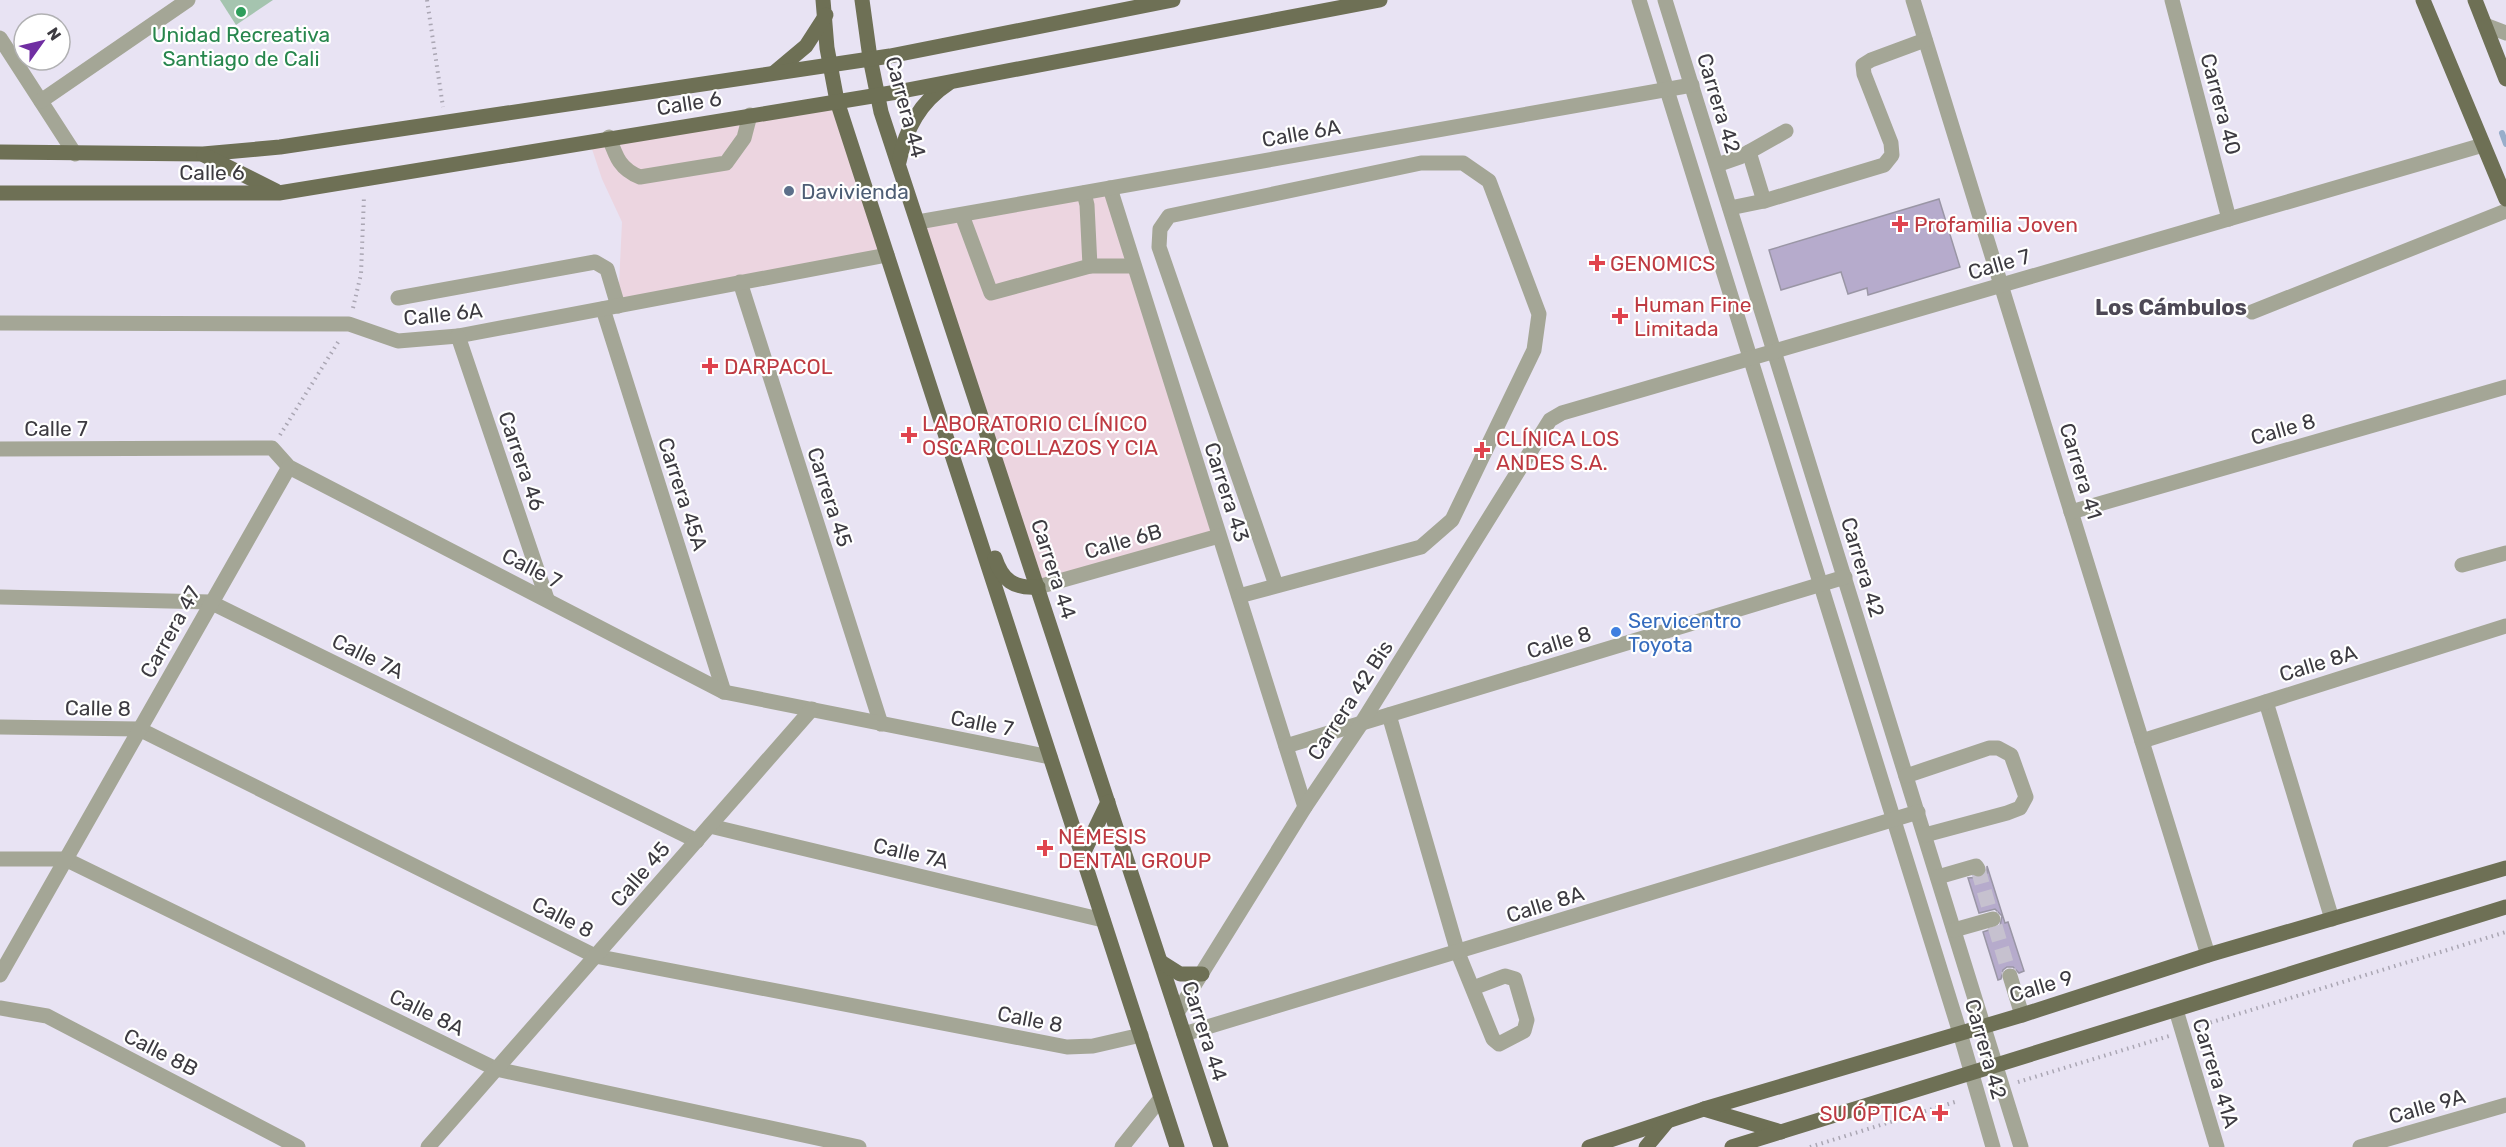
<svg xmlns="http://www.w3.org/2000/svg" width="2506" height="1147" font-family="Rubik,sans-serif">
  <rect width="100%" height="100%" fill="#e8e3f3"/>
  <g fill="#ecd5e0">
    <polygon points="837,101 887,255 618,306 622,222 602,179 589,140"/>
    <polygon points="1110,188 1219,536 1038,587 918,222"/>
  </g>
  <polygon fill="#a5c4af" points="220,0 273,0 236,25"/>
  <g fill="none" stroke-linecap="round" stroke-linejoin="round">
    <polyline stroke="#98aeca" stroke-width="6" points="2502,133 2506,144"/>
  </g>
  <g fill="#b6abcc" stroke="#9a96a5" stroke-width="1.5">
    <polygon points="1939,199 1960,267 1868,295 1867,288 1848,294 1841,272 1781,290 1769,250"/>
    <polygon points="1987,866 2005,923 2008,922 2024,971 2019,973 2013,967 2007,967 2003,970 2001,979 1998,980 1983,932 2000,926 2002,916 1995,909 1979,913 1968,878 1983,877 1987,873"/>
  </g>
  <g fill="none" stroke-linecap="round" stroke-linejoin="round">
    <g stroke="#c6c1cf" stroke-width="15" stroke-dasharray="15 8" stroke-linecap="butt">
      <polyline points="1978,869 1991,915"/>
      <polyline points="1995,926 2010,976"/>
    </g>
    <g stroke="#aaa6b3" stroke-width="4" stroke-dasharray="1.5 4.5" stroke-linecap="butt">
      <polyline points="427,0 443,107"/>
      <polyline points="353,308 361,274 364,196"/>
      <polyline points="280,435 340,339"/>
      <polyline points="2199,1026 2506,932"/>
      <polyline points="2018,1082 2169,1036"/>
      <polyline points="1810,1147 1958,1101"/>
    </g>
    <g stroke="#a4a696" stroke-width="15">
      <polyline points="1639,0 1960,1033 1993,1147"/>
      <polyline points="1665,0 2021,1147"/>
      <polyline points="1913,0 2208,955"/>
      <polyline points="2172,0 2229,219"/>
      <polyline points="2485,25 2506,33"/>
      <polyline points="0,38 75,154"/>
      <polyline points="41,101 188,0"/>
      <path d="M609,137C616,157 620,169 640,177L726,163L744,138L750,115"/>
      <polyline points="1749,152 1764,201"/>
      <polyline points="1717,165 1740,157 1786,131"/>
      <polyline points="1110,188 1305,807"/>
      <polyline points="1730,208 1764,201 1884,165 1892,155 1891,143 1864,74 1863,65 1871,60 1925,40"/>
      <polyline points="962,215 991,293 1090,266 1087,205 1084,193"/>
      <polyline points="918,222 1692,85"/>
      <polyline points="1090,266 1134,266"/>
      <polyline points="740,282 881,724"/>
      <polyline points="398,298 595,262 607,269 618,306"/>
      <polyline points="603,309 724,692"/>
      <polyline points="2252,312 2506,211"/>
      <polyline points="0,323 349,324 398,341 458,336 887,255"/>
      <polyline points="458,336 547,599"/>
      <polyline points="0,449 272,448 289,467 724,692 1050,757"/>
      <polyline points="2071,512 2506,387"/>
      <polyline points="2462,565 2506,553"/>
      <polyline points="1038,587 1219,536"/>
      <polyline points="1239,596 1421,547 1452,520 1534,350 1539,314 1489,181 1463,163 1421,163 1169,216 1160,229 1159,247 1276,585"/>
      <polyline points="0,597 210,602 697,841"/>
      <polyline points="2266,702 2332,919"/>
      <polyline points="1389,715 1458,953 1493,1039 1499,1044 1524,1031 1527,1020 1515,979 1505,976 1473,988"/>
      <polyline points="0,727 139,729 595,956 1067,1047 1093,1046 1141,1035"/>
      <polyline points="2142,741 2506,626"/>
      <polyline points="1286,746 1845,577"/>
      <polyline points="1906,776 1989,748 1998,748 2011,755 2026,797 2020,808 2007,813 1925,835"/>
      <polyline points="710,826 1103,920"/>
      <polyline points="0,859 65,859 496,1069 859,1147"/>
      <polyline points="1938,877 1976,866 1978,869"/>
      <polyline points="1954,930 1993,919"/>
      <polyline points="0,975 289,467"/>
      <polyline points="2010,976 2022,1015"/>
      <polyline points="0,1008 47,1016 298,1147"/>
      <polyline points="2176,1010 2217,1147"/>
      <polyline points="1177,1013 1305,807 1361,724 1550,420 1562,413 2483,145"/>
      <polyline points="1184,1034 1918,812"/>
      <polyline points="428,1147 812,709"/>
      <polyline points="1122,1147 1161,1098"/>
      <polyline points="2360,1147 2506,1105"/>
    </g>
    <g stroke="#6e7055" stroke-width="15">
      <polyline points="823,0 827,48 837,101 1177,1147"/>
      <polyline points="862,0 870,58 881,112 1221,1147"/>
      <polyline points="2423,0 2506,199"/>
      <polyline points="2475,0 2506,79"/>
      <polyline points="775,72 806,46 826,15"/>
      <polyline points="0,152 203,154 280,147 890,56 1173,0"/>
      <polyline points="204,155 276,191"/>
      <path d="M899,162C906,128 920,102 949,83"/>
      <polyline points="0,193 279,193 897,92 1380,0"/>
      <path d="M995,558C1002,580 1014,589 1038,587"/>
      <polyline points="1082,856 1108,802"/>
      <polyline points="1161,962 1180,974 1202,974"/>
      <polyline points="1704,1109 1781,1132"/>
      <polyline points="1589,1147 1704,1109 2022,1015 2208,955 2506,868"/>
      <polyline points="1646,1147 1666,1123"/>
      <polyline points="1732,1147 2506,907"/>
    </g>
  </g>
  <circle fill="#2e9e5b" stroke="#fff" stroke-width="2" cx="241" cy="12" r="6"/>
  <circle fill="#5c6f8a" stroke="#fff" stroke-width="2" cx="789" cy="191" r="6"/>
  <g fill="#e0444e" stroke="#fff" stroke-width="2">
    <path d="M1897 215h6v6h6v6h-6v6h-6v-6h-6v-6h6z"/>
    <path d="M1594 254h6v6h6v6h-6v6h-6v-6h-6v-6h6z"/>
    <path d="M1617 307h6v6h6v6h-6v6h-6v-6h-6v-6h6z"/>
    <path d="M707 357h6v6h6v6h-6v6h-6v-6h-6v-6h6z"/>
    <path d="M906 426h6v6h6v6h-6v6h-6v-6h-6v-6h6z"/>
    <path d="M1479 441h6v6h6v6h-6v6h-6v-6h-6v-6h6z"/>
    <path d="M1042 839h6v6h6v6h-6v6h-6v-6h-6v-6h6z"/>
    <path d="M1937 1104h6v6h6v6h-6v6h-6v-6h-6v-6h6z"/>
  </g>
  <circle fill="#3f7fe0" stroke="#fff" stroke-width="2" cx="1616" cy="632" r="6"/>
  <g text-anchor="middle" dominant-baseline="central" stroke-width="4.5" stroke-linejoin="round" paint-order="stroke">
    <g font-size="21" fill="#27864d" stroke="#fff">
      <text x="241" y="34">Unidad Recreativa<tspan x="241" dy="24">Santiago de Cali</tspan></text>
    </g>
    <g font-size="21" fill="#3d3b41" stroke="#fff">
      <text transform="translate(689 103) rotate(-9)">Calle 6</text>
      <text transform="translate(1719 103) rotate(73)">Carrera 42</text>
      <text transform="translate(2221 104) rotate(75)">Carrera 40</text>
      <text transform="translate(906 107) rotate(75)">Carrera 44</text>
      <text transform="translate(1301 133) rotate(-10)">Calle 6A</text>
      <text x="212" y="172">Calle 6</text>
      <text transform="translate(1999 264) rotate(-16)">Calle 7</text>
      <text transform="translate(443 314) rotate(-6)">Calle 6A</text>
      <text x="56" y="428">Calle 7</text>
      <text transform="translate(2283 429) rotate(-16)">Calle 8</text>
      <text transform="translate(522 461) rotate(71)">Carrera 46</text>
      <text transform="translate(2081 471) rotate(73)">Carrera 41</text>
      <text transform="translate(1227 492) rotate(72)">Carrera 43</text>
      <text transform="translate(683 494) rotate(72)">Carrera 45A</text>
      <text transform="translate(830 497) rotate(72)">Carrera 45</text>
      <text transform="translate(1123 541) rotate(-16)">Calle 6B</text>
      <text transform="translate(1863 567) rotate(73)">Carrera 42</text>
      <text transform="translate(532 568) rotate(27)">Calle 7</text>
      <text transform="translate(1054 569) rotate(72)">Carrera 44</text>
      <text transform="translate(170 632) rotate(-61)">Carrera 47</text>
      <text transform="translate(1559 642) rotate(-17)">Calle 8</text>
      <text transform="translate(368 656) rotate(26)">Calle 7A</text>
      <text transform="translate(2318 663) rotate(-17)">Calle 8A</text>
      <text transform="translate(1350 700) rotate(-57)">Carrera 42 Bis</text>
      <text transform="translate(98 708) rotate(1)">Calle 8</text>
      <text transform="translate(982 723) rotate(11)">Calle 7</text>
      <text transform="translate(911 853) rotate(13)">Calle 7A</text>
      <text transform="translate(640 874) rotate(-49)">Calle 45</text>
      <text transform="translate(1545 904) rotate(-17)">Calle 8A</text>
      <text transform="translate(563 917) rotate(27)">Calle 8</text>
      <text transform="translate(2041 986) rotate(-17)">Calle 9</text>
      <text transform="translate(427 1012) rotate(26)">Calle 8A</text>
      <text transform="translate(1030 1019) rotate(11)">Calle 8</text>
      <text transform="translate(1205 1031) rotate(72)">Carrera 44</text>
      <text transform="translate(1986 1049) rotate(74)">Carrera 42</text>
      <text transform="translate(161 1052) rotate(27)">Calle 8B</text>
      <text transform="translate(2216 1073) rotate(73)">Carrera 41A</text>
      <text transform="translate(2427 1106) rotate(-16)">Calle 9A</text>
    </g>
    <g font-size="21" fill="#4e5e75" stroke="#fff" text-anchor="start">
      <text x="801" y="191">Davivienda</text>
    </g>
    <g font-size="21" fill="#be3a42" stroke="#fff" text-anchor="start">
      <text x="1914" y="224">Profamilia Joven</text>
      <text x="1610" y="263">GENOMICS</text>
      <text x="1634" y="304">Human Fine<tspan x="1634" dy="24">Limitada</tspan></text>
      <text x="724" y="366">DARPACOL</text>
      <text x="922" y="423">LABORATORIO CLÍNICO<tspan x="922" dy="24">OSCAR COLLAZOS Y CIA</tspan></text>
      <text x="1496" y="438">CLÍNICA LOS<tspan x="1496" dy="24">ANDES S.A.</tspan></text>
      <text x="1058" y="836">NÉMESIS<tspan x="1058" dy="24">DENTAL GROUP</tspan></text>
      <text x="1926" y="1113" text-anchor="end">SU ÓPTICA</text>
    </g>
    <g font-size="21" fill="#366cbe" stroke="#fff" text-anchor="start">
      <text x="1628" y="620">Servicentro<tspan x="1628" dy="24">Toyota</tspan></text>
    </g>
    <g font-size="22" font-weight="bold" fill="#4d4855" stroke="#fff">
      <text x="2171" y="307">Los Cámbulos</text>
    </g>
  </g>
  <g transform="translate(42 42) rotate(56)"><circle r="28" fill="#ffffff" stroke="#b1b1b3" stroke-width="1.5"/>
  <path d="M0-4.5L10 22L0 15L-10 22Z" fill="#702ea2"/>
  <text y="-9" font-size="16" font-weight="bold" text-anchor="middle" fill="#3d3b41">N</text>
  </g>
</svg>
